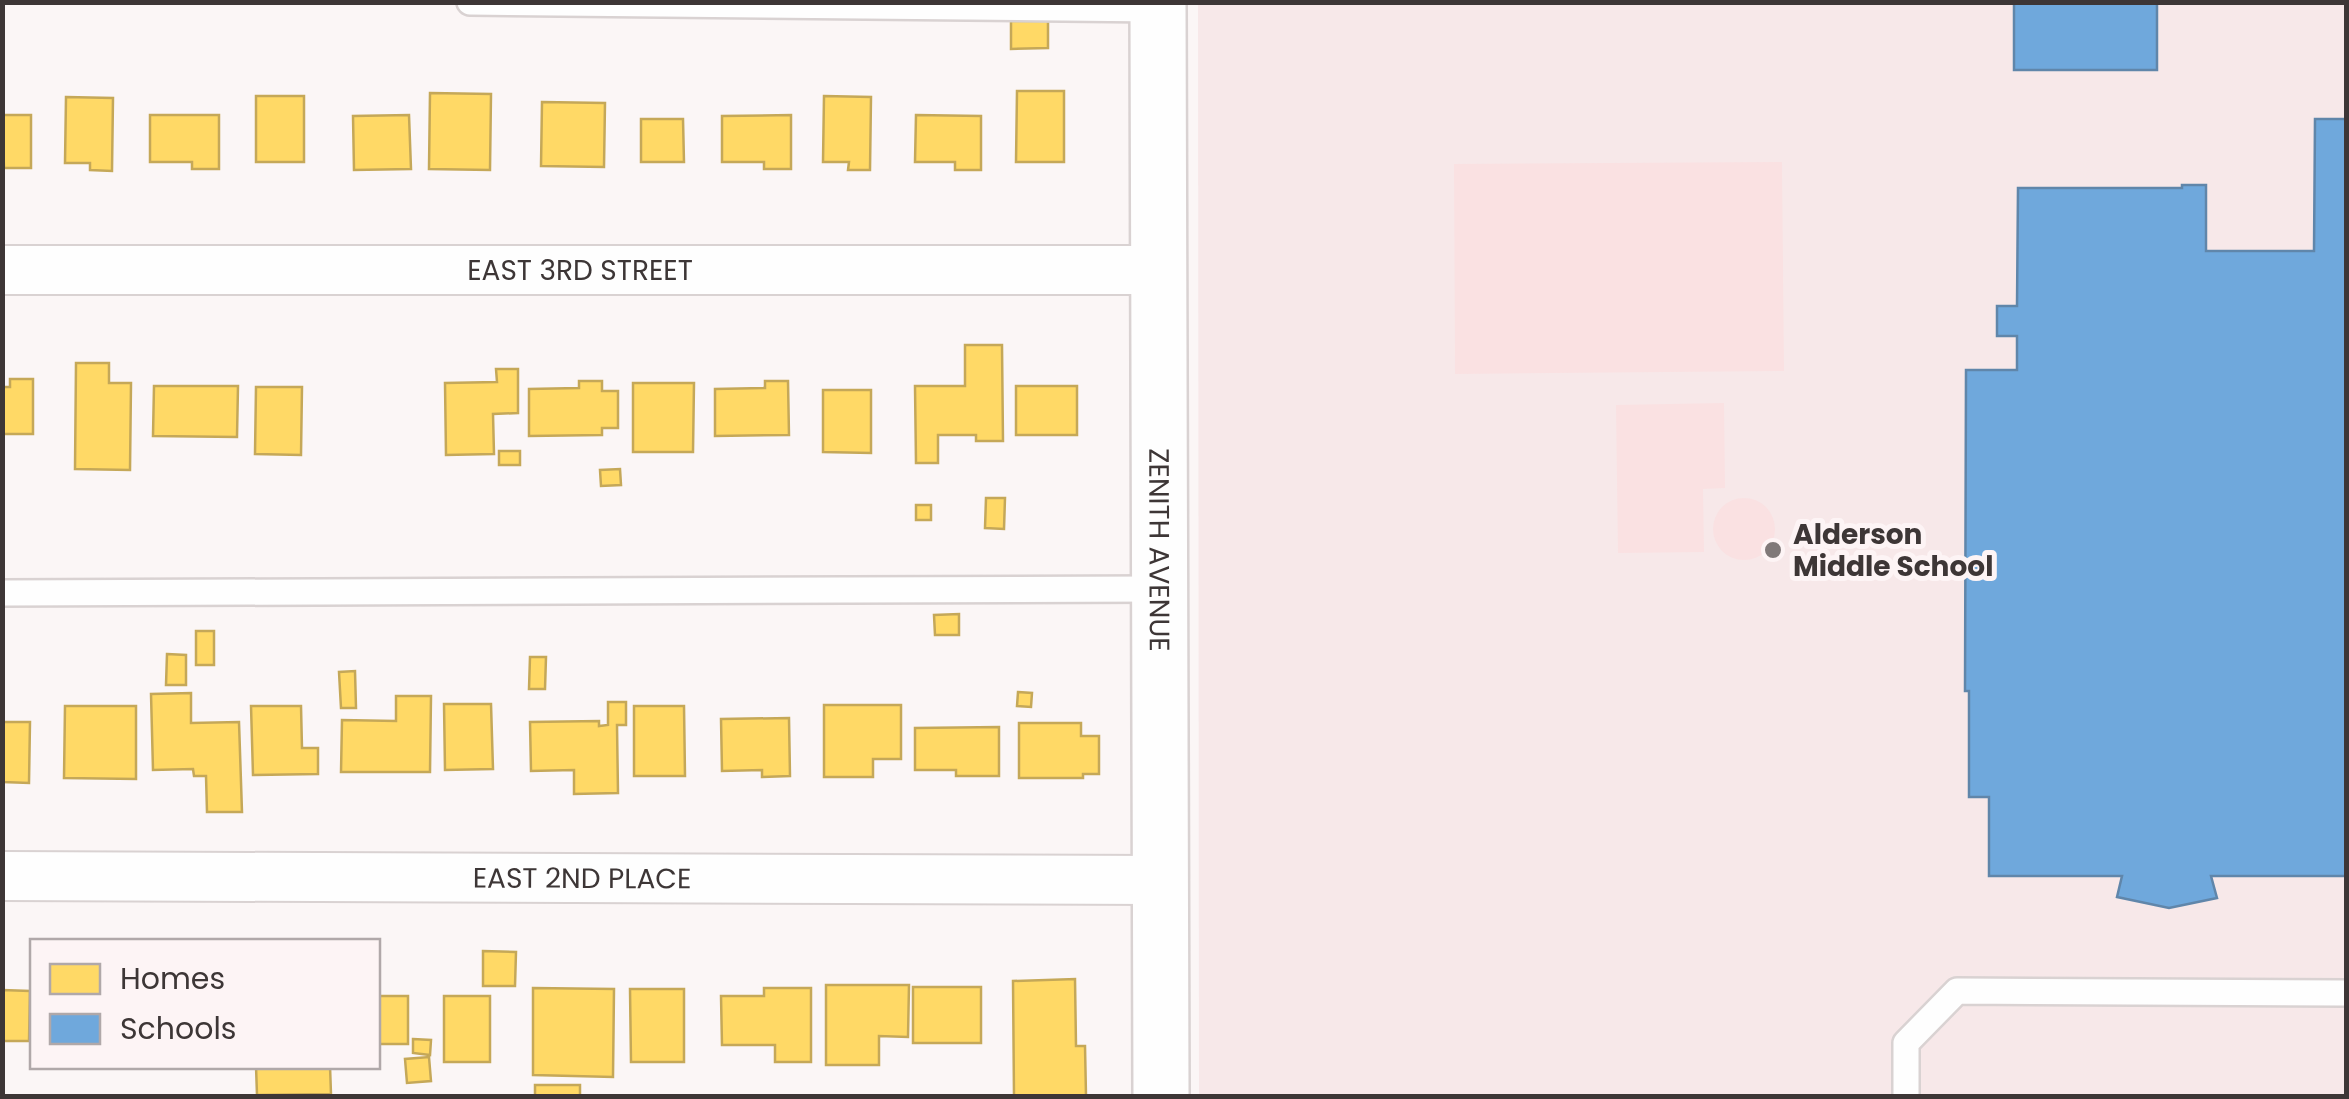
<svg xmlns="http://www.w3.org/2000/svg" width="2349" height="1099" font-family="Poppins,sans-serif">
  <rect width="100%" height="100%" fill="#fbf6f6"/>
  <polygon fill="#f7e8e9" points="1198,3 2346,3 2346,1096 1199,1096"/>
  <g fill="#fae1e2">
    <polygon points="1782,162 1784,371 1455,374 1454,164"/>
    <polygon points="1724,403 1725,488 1703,489 1704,552 1618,553 1616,405"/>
    <circle cx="1744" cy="529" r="31"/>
  </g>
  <g fill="#ffd966" stroke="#c5a858" stroke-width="2.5">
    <polygon points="1011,21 1048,21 1048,48 1011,49"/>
    <polygon points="1017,91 1064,91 1064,162 1016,162"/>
    <polygon points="430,93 491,94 490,170 429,169"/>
    <rect x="256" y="96" width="48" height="66"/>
    <polygon points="824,96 871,97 870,170 848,170 849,162 823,162"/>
    <polygon points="66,97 113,98 112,171 90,170 90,163 65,163"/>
    <polygon points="542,102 605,103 604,167 541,166"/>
    <polygon points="2,115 31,115 31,168 4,168"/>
    <polygon points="150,115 219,115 219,169 192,169 192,162 150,162"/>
    <polygon points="409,115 411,169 354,170 353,116"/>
    <polygon points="791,115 791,169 764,169 764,162 722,162 722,116"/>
    <polygon points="916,115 981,116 981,170 955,170 955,162 915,162"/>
    <polygon points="641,119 683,119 684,162 641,162"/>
    <polygon points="965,345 1002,345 1003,441 976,441 976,435 938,435 938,463 916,463 915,386 965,386"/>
    <polygon points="76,363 109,363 109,383 131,383 130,470 75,469"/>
    <polygon points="496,369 518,369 518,413 493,414 494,454 446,455 445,383 497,382"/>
    <polygon points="10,379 33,379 33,434 2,434 2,387 10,387"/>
    <polygon points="579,381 602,381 602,391 618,391 618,428 602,428 602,435 529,436 529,389 579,388"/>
    <polygon points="765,381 788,381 789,435 715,436 715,389 765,388"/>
    <polygon points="633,383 694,383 693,452 633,452"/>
    <polygon points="154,386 238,386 237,437 153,436"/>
    <rect x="1016" y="386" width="61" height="49"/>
    <polygon points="256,387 302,387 301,455 255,454"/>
    <polygon points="823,390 871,390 871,453 823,452"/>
    <rect x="499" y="451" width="21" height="14"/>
    <polygon points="620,469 621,485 601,486 600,470"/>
    <polygon points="986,498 1005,498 1004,529 985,528"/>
    <rect x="916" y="505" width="15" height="15"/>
    <polygon points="959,614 959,635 935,635 934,615"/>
    <rect x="196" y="631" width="18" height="34"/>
    <polygon points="167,654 186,655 186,685 166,685"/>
    <polygon points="530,657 546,657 545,689 529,689"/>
    <polygon points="355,671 356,708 341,708 339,672"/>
    <polygon points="1018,692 1032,693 1031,707 1017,706"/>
    <polygon points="191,693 191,723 239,722 242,812 207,812 206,776 194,776 193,769 153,770 151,694"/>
    <polygon points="396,696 431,696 430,772 341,772 342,720 396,721"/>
    <polygon points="608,702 626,702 626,725 617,725 618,793 574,794 574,770 531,771 530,722 599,721 599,726 608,725"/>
    <polygon points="444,704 491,704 493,769 445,770"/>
    <polygon points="824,705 901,705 901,759 873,759 873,777 824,777"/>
    <polygon points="65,706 136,706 136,779 64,778"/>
    <polygon points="251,706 301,706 302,748 318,748 318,774 253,775"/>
    <polygon points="634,706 684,706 685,776 634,776"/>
    <polygon points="789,718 790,776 762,777 762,770 722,771 721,719"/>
    <polygon points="2,722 30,722 29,783 3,782"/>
    <polygon points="1019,723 1081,723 1081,736 1099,736 1099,774 1083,774 1083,778 1019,778"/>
    <polygon points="999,727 999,776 956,776 956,770 915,770 915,728"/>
    <polygon points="483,951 516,952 515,986 483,986"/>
    <polygon points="1075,979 1076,1046 1085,1046 1086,1096 1014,1096 1013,981"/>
    <polygon points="826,985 909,985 908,1037 879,1036 879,1065 826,1065"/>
    <rect x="913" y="987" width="68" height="56"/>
    <polygon points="533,988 614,989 613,1077 533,1075"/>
    <polygon points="764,988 811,988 811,1062 775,1062 775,1045 722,1045 721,996 764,996"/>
    <polygon points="630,989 684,989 684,1062 631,1062"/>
    <polygon points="2,990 30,991 29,1041 2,1041"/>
    <rect x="378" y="996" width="30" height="48"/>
    <rect x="444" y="996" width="46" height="66"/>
    <polygon points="413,1039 431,1040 430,1055 413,1053"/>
    <polygon points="429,1057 431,1081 407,1083 405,1059"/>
    <polygon points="256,1066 330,1066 331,1094 257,1095"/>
    <rect x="535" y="1085" width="45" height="11"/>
  </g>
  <g fill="#6fa8dc" stroke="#6086aa" stroke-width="2.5">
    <rect x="2014" y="2" width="143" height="68"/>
    <polygon points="2315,119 2346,119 2346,876 2211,876 2217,898 2169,908 2117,897 2122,876 1989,876 1989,797 1969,797 1969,691 1965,691 1966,370 2017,370 2017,336 1997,336 1997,306 2017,306 2018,188 2182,188 2182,185 2206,185 2206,251 2314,251"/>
  </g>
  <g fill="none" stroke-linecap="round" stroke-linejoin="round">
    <g stroke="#d9d2d2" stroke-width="30">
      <g id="lane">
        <polyline points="470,2 1158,9"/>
        <polyline points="2,593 1159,589"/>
        <polyline points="1906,1096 1906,1043 1957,991 2346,993"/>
      </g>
    </g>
    <g stroke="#d9d2d2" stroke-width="52">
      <g id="street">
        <path id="s1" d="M2,270H1158"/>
        <path id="s2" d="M2,876L1160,880"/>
      </g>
    </g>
    <g stroke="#d9d2d2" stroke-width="60">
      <g id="secondary">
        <path id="s3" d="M1158,2L1161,1096"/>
      </g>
    </g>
    <use href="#lane" stroke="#fefefe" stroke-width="25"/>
    <use href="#street" stroke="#fefefe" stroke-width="48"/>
    <use href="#secondary" stroke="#fefefe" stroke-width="55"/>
  </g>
  <circle fill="#807979" stroke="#fdf4f5" stroke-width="4" cx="1773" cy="550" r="10"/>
  <g text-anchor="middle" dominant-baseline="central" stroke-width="10" stroke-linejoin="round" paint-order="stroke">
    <g font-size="28" fill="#3d3636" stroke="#fdf4f5">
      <text stroke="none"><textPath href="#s1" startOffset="578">EAST 3RD STREET</textPath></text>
      <text stroke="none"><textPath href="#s3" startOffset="548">ZENITH AVENUE</textPath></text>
      <text stroke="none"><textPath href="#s2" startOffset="580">EAST 2ND PLACE</textPath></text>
    </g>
    <g font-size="28" font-weight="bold" fill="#3d3636" stroke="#fdf4f5" text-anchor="start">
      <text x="1793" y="534">Alderson<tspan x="1793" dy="32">Middle School</tspan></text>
    </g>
  </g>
  <rect width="2349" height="1099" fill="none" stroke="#3d3636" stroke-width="10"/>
  <rect x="30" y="939" width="350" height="130" fill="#fdf4f5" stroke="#b0a8a9" stroke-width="2.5"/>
  <rect x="50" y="964" width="50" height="30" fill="#ffd966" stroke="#b0a8a9" stroke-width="2.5"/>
  <text x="120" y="989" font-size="30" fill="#3d3636">Homes</text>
  <rect x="50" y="1014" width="50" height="30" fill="#6fa8dc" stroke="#b0a8a9" stroke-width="2.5"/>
  <text x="120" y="1039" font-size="30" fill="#3d3636">Schools</text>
</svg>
